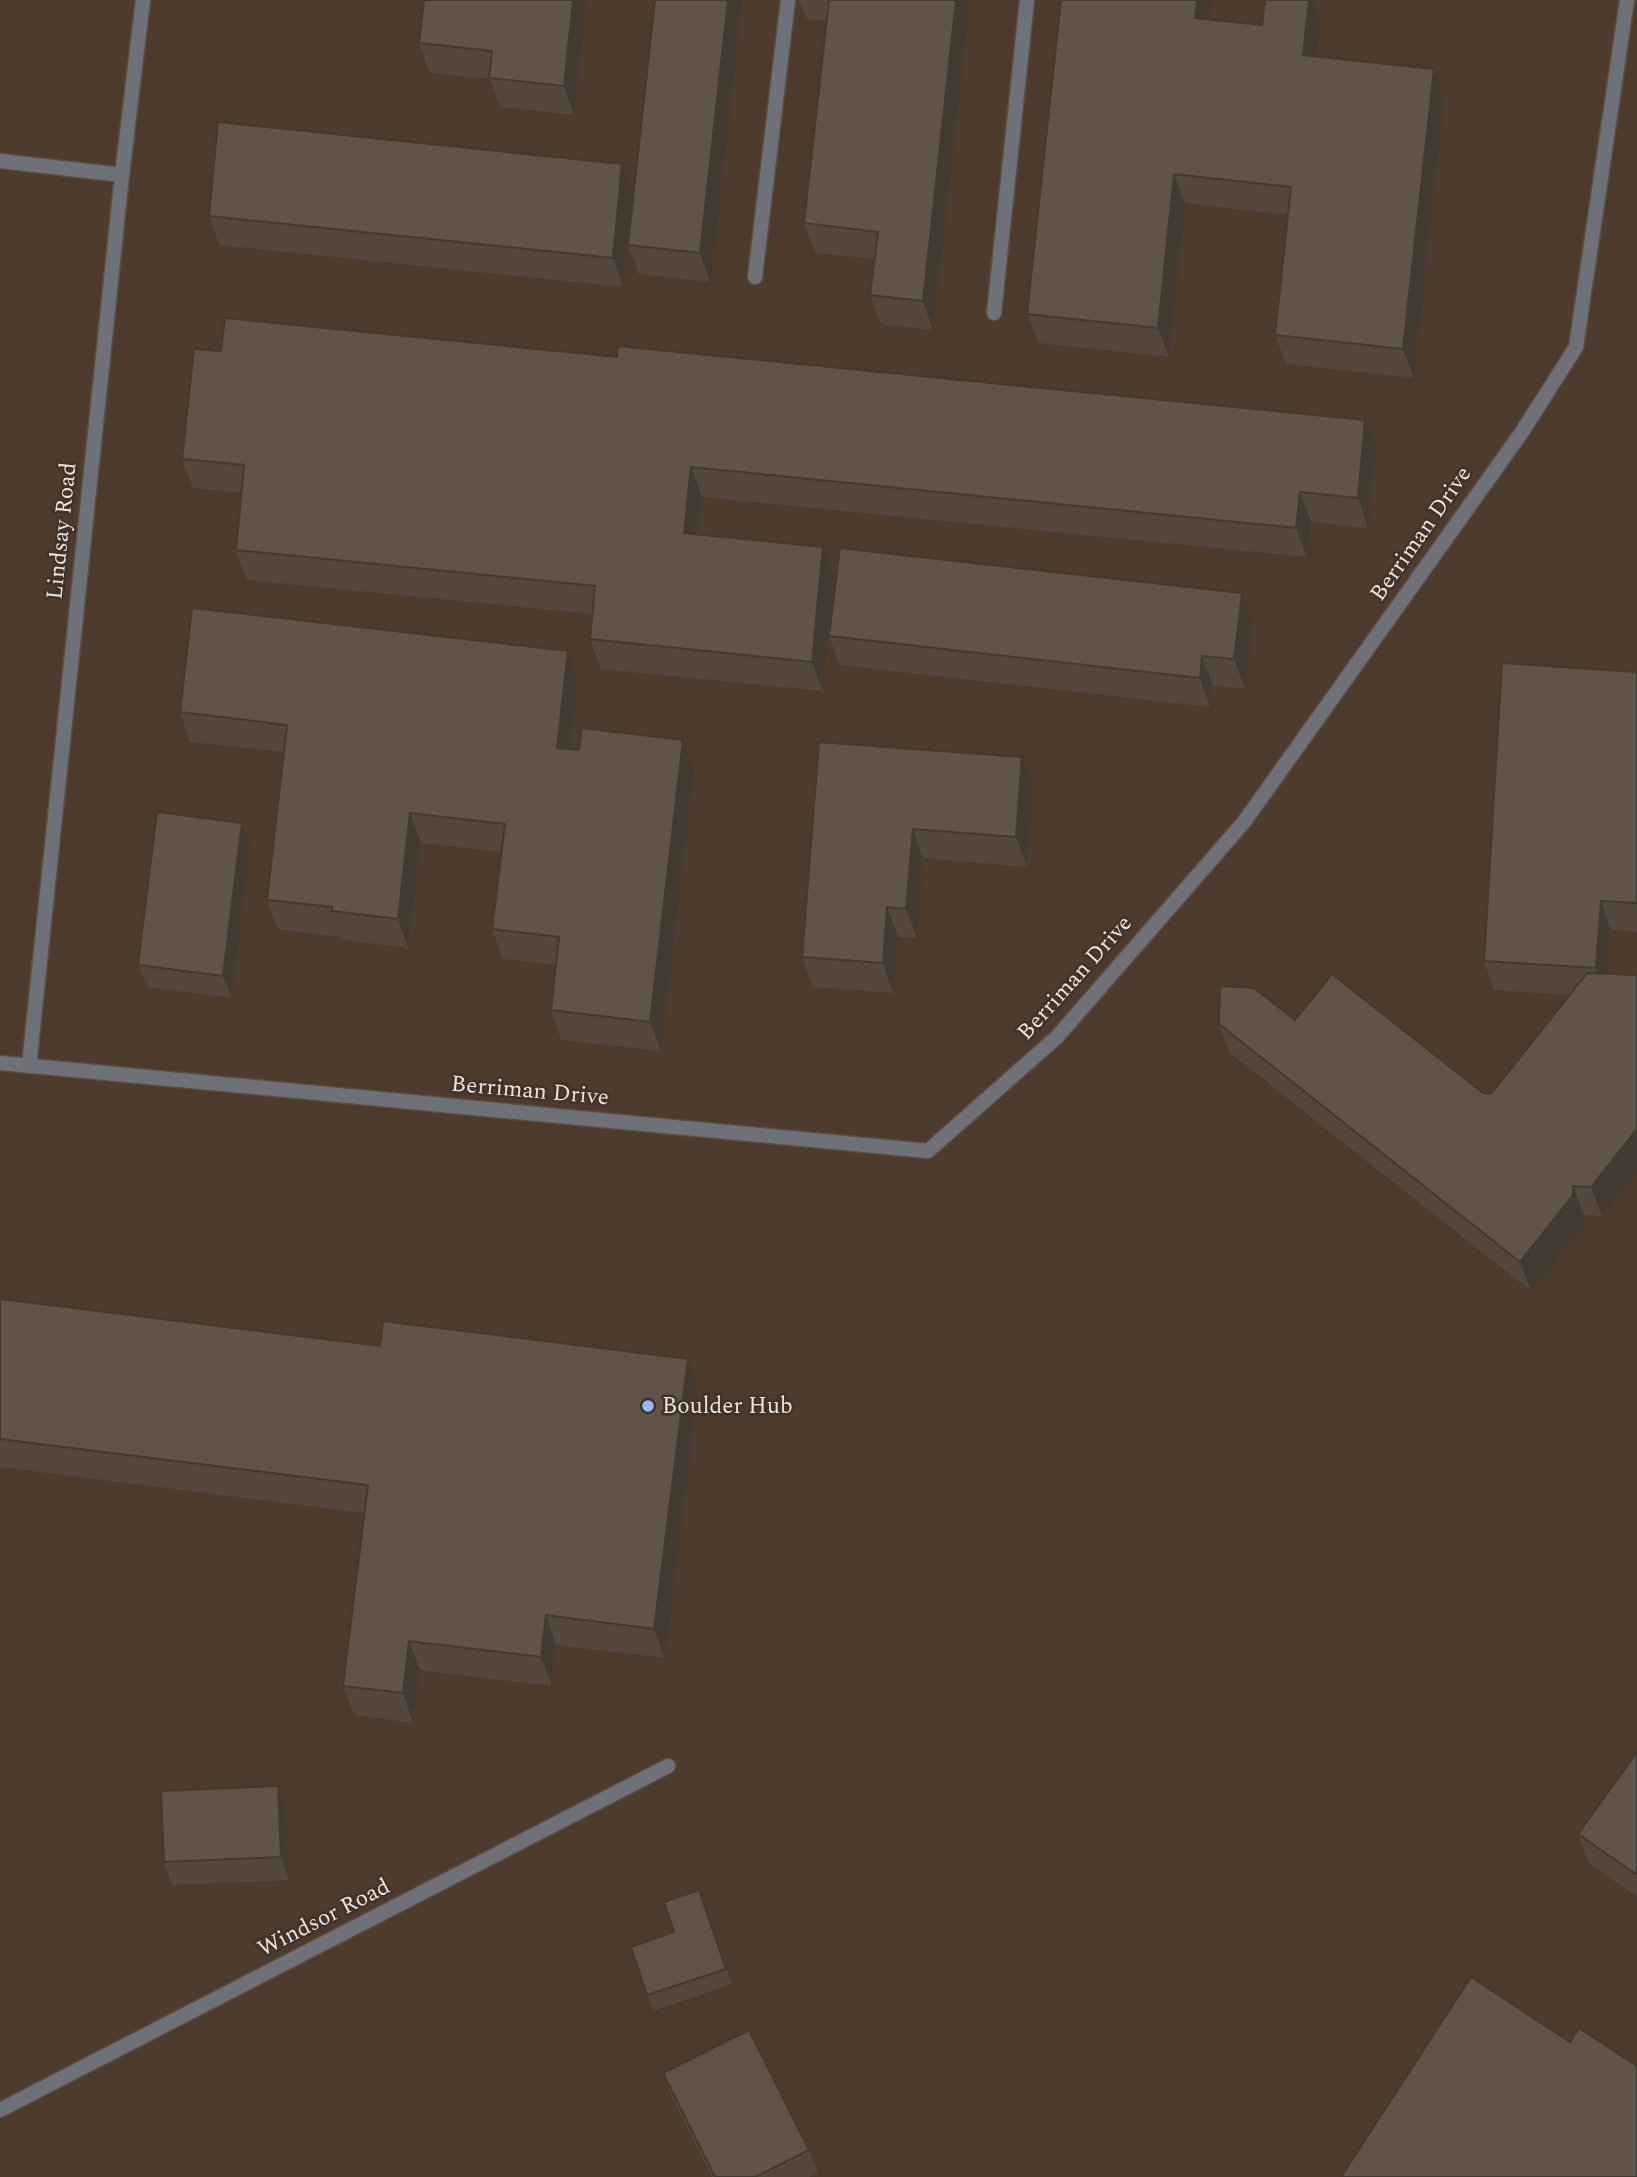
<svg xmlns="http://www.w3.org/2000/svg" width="1637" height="2177" font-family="Spectral,serif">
  <rect width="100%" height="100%" fill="#403329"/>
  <rect fill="#4d3b2e" x="0" y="0" width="1637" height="2177"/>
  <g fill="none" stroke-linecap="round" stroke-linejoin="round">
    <g stroke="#5c4f46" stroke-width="17">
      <g id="service">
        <polyline points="755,277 788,0"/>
        <polyline points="994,313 1027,0"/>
      </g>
    </g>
    <g stroke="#5c4f46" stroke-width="17">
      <g id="minor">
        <polyline points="0,161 122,175"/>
        <polyline points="0,1063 928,1151 1057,1037 1244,822 1522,432 1576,347 1627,0"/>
        <polyline points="29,1066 122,175 143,0"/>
        <polyline points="0,2110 668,1766"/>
      </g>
    </g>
    <use href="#service" stroke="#6e7178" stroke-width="14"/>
    <use href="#minor" stroke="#6e7178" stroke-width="14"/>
  </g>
  <g fill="#53473e">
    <polygon points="587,0 574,115 500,107 490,79 430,73 419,43"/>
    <polygon points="655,0 710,282 639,274 628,245"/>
    <polygon points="799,0 970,0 933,330 881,324 870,295 874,259 815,253 804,223 827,21 806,19"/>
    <polygon points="1061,0 1211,0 1208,20 1262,25 1265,0 1313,0 1321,21 1317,56 1434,69 1444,99 1414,378 1286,364 1275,335 1288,215 1185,203 1169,357 1038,343 1027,314"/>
    <polygon points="633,193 623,287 219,245 209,216"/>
    <polygon points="1376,449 1368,528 1311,522 1307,557 702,497 698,534 834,576 823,691 601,669 590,639 593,614 247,580 236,550 242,493 193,488 182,459"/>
    <polygon points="1253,623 1245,689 1213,685 1210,707 840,665 829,636"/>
    <polygon points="568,651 578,680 570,749 579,750 683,740 694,769 661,1051 561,1040 551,1010 556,965 503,959 492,929 501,852 421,843 408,948 343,940 341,937 278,929 267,900 284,752 190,742 180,712"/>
    <polygon points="1637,672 1637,932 1611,930 1609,974 1637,975 1637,1172 1602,1216 1584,1215 1584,1225 1531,1291 1230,1053 1219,1024 1295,1020 1483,1093 1491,1094 1569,995 1494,990 1484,961"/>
    <polygon points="819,742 1033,787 1027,867 923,858 917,938 898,937 893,993 813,987 802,957"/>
    <polygon points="242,823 250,845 232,998 147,987 138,965"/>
    <polygon points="0,1299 698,1389 665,1658 556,1645 552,1686 420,1670 413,1723 354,1715 343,1686 365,1513 0,1467"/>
    <polygon points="1637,1752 1637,1897 1589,1863 1578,1834"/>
    <polygon points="278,1786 286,1809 289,1880 172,1885 164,1862"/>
    <polygon points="699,1890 732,1984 653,2011 631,1947 674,1932"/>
    <polygon points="663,2073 809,2150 818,2173 809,2177 712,2177 671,2095"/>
  </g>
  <g fill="#433a32">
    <polygon points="573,0 587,0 574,115 564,86"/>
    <polygon points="728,0 742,0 710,282 700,253"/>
    <polygon points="956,0 970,0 933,330 923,301"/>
    <polygon points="1197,0 1211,0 1206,48 1195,18"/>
    <polygon points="1309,0 1313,0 1321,21 1313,84 1303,55"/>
    <polygon points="1434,69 1444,99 1414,378 1403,349"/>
    <polygon points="622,164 633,193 623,287 613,258"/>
    <polygon points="1174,174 1185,203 1169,357 1158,328"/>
    <polygon points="1365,420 1376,449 1368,528 1358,498"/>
    <polygon points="691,467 702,497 695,562 684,533"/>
    <polygon points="1300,492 1311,522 1307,557 1296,528"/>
    <polygon points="823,547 834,576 823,691 812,662"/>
    <polygon points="1242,593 1253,623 1245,689 1234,659"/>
    <polygon points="568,651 578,680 567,777 557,748"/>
    <polygon points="1202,656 1213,685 1210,707 1200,678"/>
    <polygon points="683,740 694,769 661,1051 650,1022"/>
    <polygon points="1022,757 1033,787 1027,867 1016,837"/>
    <polygon points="410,813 421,843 408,948 398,919"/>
    <polygon points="242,823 250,845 232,998 223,976"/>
    <polygon points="913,829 923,858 917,938 906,909"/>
    <polygon points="1601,901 1611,930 1607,997 1596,968"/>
    <polygon points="887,907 898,937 893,993 883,963"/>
    <polygon points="1637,1129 1637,1172 1602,1216 1591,1187"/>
    <polygon points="1573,1186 1584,1215 1584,1225 1531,1291 1520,1262"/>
    <polygon points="688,1359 698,1389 665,1658 654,1629"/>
    <polygon points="546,1615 556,1645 552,1686 541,1657"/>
    <polygon points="409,1641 420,1670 413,1723 403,1693"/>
    <polygon points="278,1786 286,1809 289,1880 281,1857"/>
  </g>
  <g fill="#605348" stroke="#433a32" stroke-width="2">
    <polygon points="424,0 573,0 564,86 489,78 492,51 419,43"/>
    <polygon points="655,0 728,0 700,253 628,245"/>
    <polygon points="829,0 956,0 923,301 870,295 878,232 804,223"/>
    <polygon points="1061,0 1197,0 1195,18 1262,25 1265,0 1309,0 1303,55 1434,69 1403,349 1275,335 1291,187 1174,174 1158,328 1027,314"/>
    <polygon points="218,122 622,164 613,258 209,216"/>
    <polygon points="225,318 617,357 618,346 1365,420 1358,498 1300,492 1296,528 691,467 684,533 823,547 812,662 590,639 595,586 236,550 244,465 182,459 194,349 221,351"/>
    <polygon points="840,548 1242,593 1234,659 1202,656 1200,678 829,636"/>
    <polygon points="192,608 568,651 557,748 579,750 582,728 683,740 650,1022 551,1010 559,937 492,929 505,824 410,813 398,919 332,911 332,907 267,900 287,725 180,712"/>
    <polygon points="1502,663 1637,672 1637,903 1601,901 1596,968 1484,961"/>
    <polygon points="819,742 1022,757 1016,837 913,829 906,909 887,907 883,963 802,957"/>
    <polygon points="157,812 242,823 223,976 138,965"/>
    <polygon points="1587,973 1637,975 1637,1129 1591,1187 1573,1186 1573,1195 1520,1262 1219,1024 1220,986 1254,988 1295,1020 1332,974 1483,1093 1491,1094"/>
    <polygon points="0,1299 380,1346 383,1321 688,1359 654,1629 546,1615 541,1657 409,1641 403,1693 343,1686 368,1485 0,1439"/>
    <polygon points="1637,1752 1637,1875 1578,1834"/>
    <polygon points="278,1786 281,1857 164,1862 161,1791"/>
    <polygon points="699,1890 726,1969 647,1995 631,1947 674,1932 664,1902"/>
    <polygon points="1471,1977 1570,2042 1579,2028 1637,2066 1637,2177 1341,2177"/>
    <polygon points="749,2030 809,2150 755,2177 715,2177 663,2073"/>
  </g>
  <circle fill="#9cb4fd" stroke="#403329" stroke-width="2.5" cx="648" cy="1406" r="7"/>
  <g text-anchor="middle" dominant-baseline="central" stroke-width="5" stroke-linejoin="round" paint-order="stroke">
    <g font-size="23" fill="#ece3dd" stroke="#403329">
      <text transform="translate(62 531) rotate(-84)">Lindsay Road</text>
      <text transform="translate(1421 534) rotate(-55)">Berriman Drive</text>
      <text transform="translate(1075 978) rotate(-48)">Berriman Drive</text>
      <text transform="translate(530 1091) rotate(5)">Berriman Drive</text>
      <text transform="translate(324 1918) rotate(-27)">Windsor Road</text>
    </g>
    <g font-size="23" fill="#ece3dd" stroke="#403329" text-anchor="start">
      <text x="662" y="1406">Boulder Hub</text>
    </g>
  </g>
</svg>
